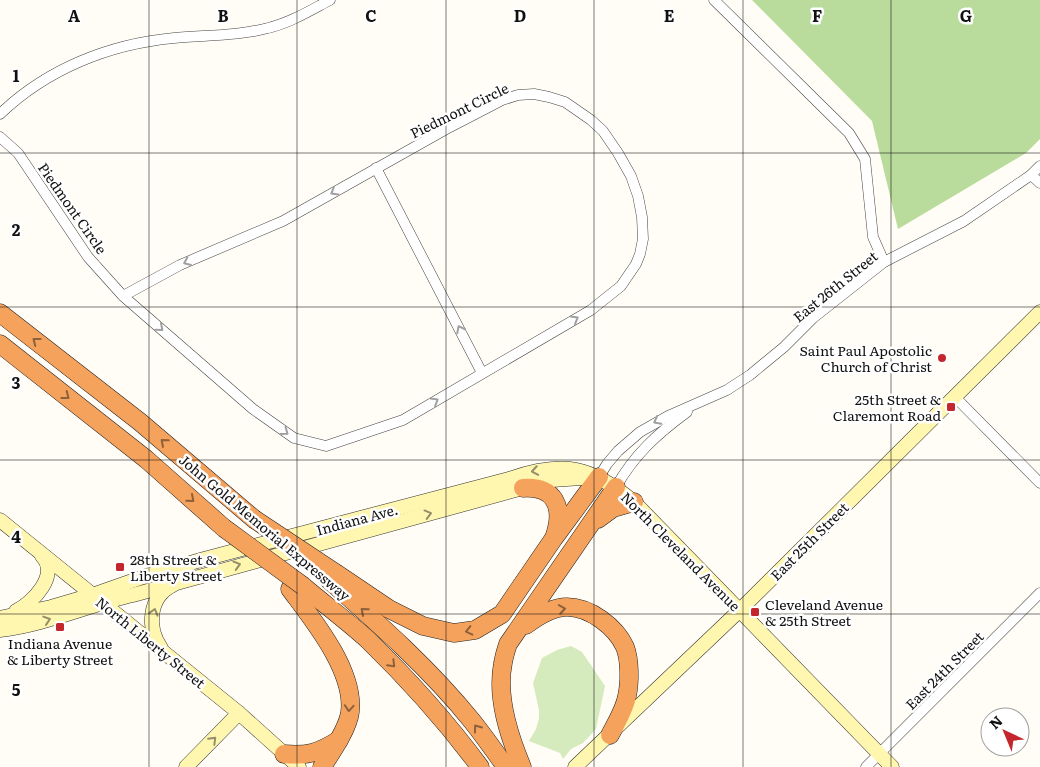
<svg xmlns="http://www.w3.org/2000/svg" width="1040" height="767" font-family="Literata,serif">
  <rect width="100%" height="100%" fill="#fffdf5"/>
  <polygon fill="#d5ebbd" points="571,646 582,652 605,686 596,729 583,743 571,749 563,759 560,753 529,741 536,729 539,718 539,710 533,683 542,658 557,650"/>
  <polygon fill="#b9dc9c" points="752,0 1040,0 1040,139 1026,153 898,229 872,121"/>
  <g fill="none" stroke-linecap="round" stroke-linejoin="round">
    <g stroke="#444" stroke-width="11">
      <g id="street">
        <polyline points="714,0 849,133 865,159 873,237 884,262"/>
        <path d="M0,114C47,69 109,44 174,38C205,35 238,36 268,28C290,23 311,10 330,0"/>
        <polyline points="0,137 18,153 88,257 123,296 253,409 294,438 326,446 403,420 591,310 621,286 636,264 640,254 643,239 642,217 638,196 631,176 618,153 603,131 591,120 565,102 549,97 534,94 518,95 502,100 450,127 283,221 180,265 123,296"/>
        <polyline points="376,168 482,373"/>
        <polyline points="1031,175 1040,183"/>
        <polyline points="954,396 1040,483"/>
        <polyline points="599,477 607,464 618,451 640,432 668,416 727,390 750,375 784,347 813,318 884,262 964,221 1031,175 1040,166"/>
        <path d="M616,487C634,455 657,434 687,412"/>
        <polyline points="866,767 1040,593"/>
      </g>
    </g>
    <g stroke="#333" stroke-width="15">
      <g id="secondary">
        <polyline points="0,520 239,713 299,767"/>
        <path d="M16,611C33,603 60,574 42,556"/>
        <path d="M0,618L51,607L92,595L146,576L204,559L509,479C564,460 590,466 634,502L892,767"/>
        <path d="M0,630C45,625 88,605 133,595L552,480L596,477"/>
        <path d="M161,648C147,628 148,597 173,585"/>
        <polyline points="186,767 239,713"/>
        <polyline points="575,767 740,610 1040,312"/>
      </g>
    </g>
    <g stroke="#222" stroke-width="19">
      <g id="highway">
        <polyline points="0,313 140,422 254,519"/>
        <polyline points="0,344 146,459 224,528"/>
        <path d="M523,488C555,486 564,507 555,535"/>
        <polyline points="598,519 613,508 634,502"/>
        <polyline points="337,574 389,609 423,626 454,633 475,630 502,614 554,538 599,477"/>
        <path d="M328,579C379,624 430,669 472,721C484,736 495,752 506,767"/>
        <path d="M303,586C324,604 347,621 368,640C409,680 446,721 480,767"/>
        <path d="M290,589C313,620 355,671 350,712C348,729 331,753 322,767"/>
        <path d="M526,625C538,616 552,607 567,607C590,607 616,627 625,647C630,660 630,682 627,696C625,709 616,723 610,735"/>
        <path d="M284,754C308,756 318,753 339,740"/>
        <path d="M522,767C509,736 496,697 503,663C504,657 506,650 508,644L616,487"/>
      </g>
    </g>
    <use href="#street" stroke="#fff" stroke-width="10"/>
    <use href="#secondary" stroke="#fff6b0" stroke-width="14"/>
    <use href="#highway" stroke="#f5a25d" stroke-width="18"/>
    <g stroke="#222" stroke-width="19" stroke-linecap="butt">
      <g id="highway-bridge">
        <polyline points="254,519 337,574"/>
        <polyline points="224,528 303,586"/>
      </g>
    </g>
    <use href="#highway-bridge" stroke="#f5a25d" stroke-width="18"/>
  </g>
  <defs><path id="oneway-chevron" d="M-2-3.5L2.5 0L-2 3.5" fill="none" stroke-width="1.6" stroke-linecap="round" stroke-linejoin="round" transform="scale(1.25)"/></defs>
  <g stroke="#a0a0a0">
    <use href="#oneway-chevron" transform="translate(334 192) rotate(150)"/>
    <use href="#oneway-chevron" transform="translate(187 262) rotate(156)"/>
    <use href="#oneway-chevron" transform="translate(575 319) rotate(-30)"/>
    <use href="#oneway-chevron" transform="translate(160 328) rotate(41)"/>
    <use href="#oneway-chevron" transform="translate(460 329) rotate(-117)"/>
    <use href="#oneway-chevron" transform="translate(435 401) rotate(-31)"/>
    <use href="#oneway-chevron" transform="translate(657 421) rotate(152)"/>
    <use href="#oneway-chevron" transform="translate(285 432) rotate(36)"/>
  </g>
  <g stroke="#8e613b">
    <use href="#oneway-chevron" transform="translate(36 341) rotate(-142)"/>
    <use href="#oneway-chevron" transform="translate(66 396) rotate(38)"/>
    <use href="#oneway-chevron" transform="translate(164 442) rotate(-139)"/>
    <use href="#oneway-chevron" transform="translate(191 499) rotate(41)"/>
    <use href="#oneway-chevron" transform="translate(562 609) rotate(-9)"/>
    <use href="#oneway-chevron" transform="translate(364 611) rotate(-139)"/>
    <use href="#oneway-chevron" transform="translate(469 631) rotate(167)"/>
    <use href="#oneway-chevron" transform="translate(392 664) rotate(45)"/>
    <use href="#oneway-chevron" transform="translate(349 708) rotate(94)"/>
    <use href="#oneway-chevron" transform="translate(477 728) rotate(-126)"/>
  </g>
  <g stroke="#948f68">
    <use href="#oneway-chevron" transform="translate(535 471) rotate(170)"/>
    <use href="#oneway-chevron" transform="translate(428 514) rotate(-15)"/>
    <use href="#oneway-chevron" transform="translate(237 565) rotate(-16)"/>
    <use href="#oneway-chevron" transform="translate(154 612) rotate(-73)"/>
    <use href="#oneway-chevron" transform="translate(47 620) rotate(-18)"/>
    <use href="#oneway-chevron" transform="translate(213 740) rotate(-45)"/>
  </g>
  <path fill="none" stroke="#111" stroke-width="1" stroke-opacity="0.55" d="M149,0V767M297,0V767M446,0V767M594,0V767M743,0V767M891,0V767M0,153H1040M0,307H1040M0,460H1040M0,614H1040"/>
  <g fill="#c4262e" stroke="#fff" stroke-width="2">
    <circle cx="942" cy="358" r="5"/>
    <rect x="946" y="402" width="10" height="10" rx="2.5"/>
    <rect x="115" y="562" width="10" height="10" rx="2.5"/>
    <rect x="750" y="607" width="10" height="10" rx="2.5"/>
    <rect x="55" y="622" width="10" height="10" rx="2.5"/>
  </g>
  <g text-anchor="middle" dominant-baseline="central" stroke-width="5" stroke-linejoin="round" paint-order="stroke">
    <g font-size="14" fill="#111" stroke="#fff">
      <text transform="translate(459 110) rotate(-26)">Piedmont Circle</text>
      <text transform="translate(73 208) rotate(55)">Piedmont Circle</text>
      <text transform="translate(835 286) rotate(-39)">East 26th Street</text>
      <text transform="translate(357 519) rotate(-15)">Indiana Ave.</text>
      <text transform="translate(265 527) rotate(40)">John Gold Memorial Expressway</text>
      <text transform="translate(809 541) rotate(-45)">East 25th Street</text>
      <text transform="translate(681 551) rotate(45)">North Cleveland Avenue</text>
      <text transform="translate(151 642) rotate(39)">North Liberty Street</text>
      <text transform="translate(944 670) rotate(-45)">East 24th Street</text>
    </g>
    <g font-size="14" fill="#111" stroke="#fff" text-anchor="end">
      <text x="932" y="350">Saint Paul Apostolic<tspan x="932" dy="16">Church of Christ</tspan></text>
      <text x="941" y="399">25th Street &amp;<tspan x="941" dy="16">Claremont Road</tspan></text>
      <text x="130" y="559" text-anchor="start">28th Street &amp;<tspan x="130" dy="16">Liberty Street</tspan></text>
      <text x="765" y="604" text-anchor="start">Cleveland Avenue<tspan x="765" dy="16">&amp; 25th Street</tspan></text>
      <text x="60" y="643" text-anchor="middle">Indiana Avenue<tspan x="60" dy="16">&amp; Liberty Street</tspan></text>
    </g>
  </g>
  <g font-size="16" text-anchor="middle" font-weight="bold" fill="#111" stroke="#fff" stroke-width="5" stroke-linejoin="round" paint-order="stroke">
    <text x="74" y="22">A</text>
    <text x="223" y="22">B</text>
    <text x="371" y="22">C</text>
    <text x="520" y="22">D</text>
    <text x="669" y="22">E</text>
    <text x="817" y="22">F</text>
    <text x="966" y="22">G</text>
    <text x="16" y="82">1</text>
    <text x="16" y="236">2</text>
    <text x="16" y="389">3</text>
    <text x="16" y="543">4</text>
    <text x="16" y="696">5</text>
  </g>
  <g transform="translate(1005 732) rotate(316)"><circle r="24" fill="#ffffff" stroke="#a0a0a0"/>
  <path d="M0-4L9 19L0 12L-9 19Z" fill="#c4262e"/>
  <text y="-8" font-size="14" font-weight="bold" text-anchor="middle" fill="#111111">N</text>
  </g>
</svg>
